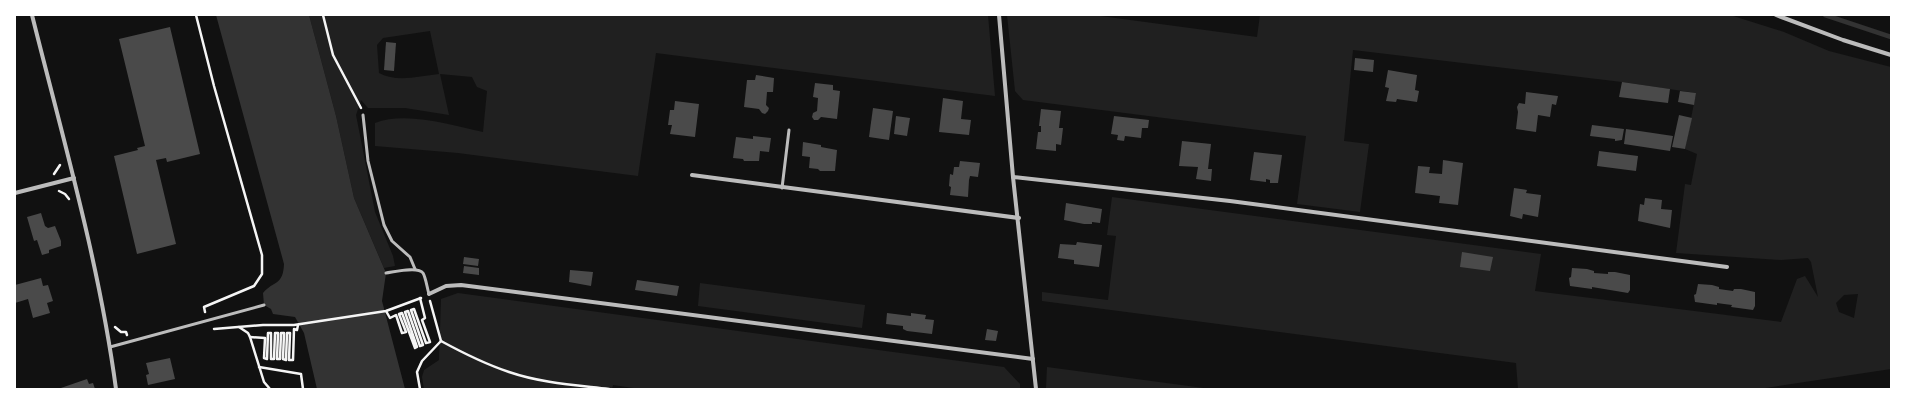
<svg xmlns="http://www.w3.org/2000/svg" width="1906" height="404" font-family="Quicksand,sans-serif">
  <rect width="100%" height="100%" fill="#111"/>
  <g fill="#202020" fill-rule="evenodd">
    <path d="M309,15H988L995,96L656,53L638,176L458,153L375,146V123C406,111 451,125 483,132L487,91L477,87L472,77L440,74L449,115L405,108H368L361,100L356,115L375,212L393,256L395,266L384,268L354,198L336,116ZM430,31L439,74C419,76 397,83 379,73L377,45L383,38Z"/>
    <path d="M1007,15H1093L1257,37L1260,15H1730L1784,32L1829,51L1891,67V369L1759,389H1518L1516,363L1042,301V292L1108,300L1116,236L1107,235L1112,197L1541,254L1535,291L1781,322L1797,279L1805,276L1818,297L1811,262L1808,258L1781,260L1676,253L1685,184L1691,185L1697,154L1685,149L1696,93L1622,82L1353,50L1344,141L1369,144L1360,212L1297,204L1306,136L1023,100L1015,91ZM1858,294L1854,318L1839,312L1836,303L1844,295Z"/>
    <polygon points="700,283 865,305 862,328 698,306"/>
    <polygon points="458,293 1004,367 1020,384 1020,389 640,389 613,385 612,389 424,389 422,377 424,370 439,360 441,299"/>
    <polygon points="1047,367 1211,389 1046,389"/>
  </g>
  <path fill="#333" d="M216,15H309L336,116L354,198L386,273L382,301L405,389H317L304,333L295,317L273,314L271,309L264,305L263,293C274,280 283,286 284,264Z"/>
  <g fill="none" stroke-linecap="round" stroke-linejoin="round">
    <polyline stroke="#333" stroke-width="4.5" points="1825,15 1891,37"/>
  </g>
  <g fill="#4a4a4a">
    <polygon points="170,27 200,154 167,162 166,158 156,160 176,244 137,254 114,156 138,150 137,148 145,146 119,39"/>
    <polygon points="386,42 396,43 394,71 384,70"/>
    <polygon points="1355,58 1374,60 1373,72 1354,70"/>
    <polygon points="1388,70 1417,75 1415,90 1419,91 1417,102 1397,99 1396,102 1386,101 1389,88 1385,87"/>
    <polygon points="756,75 774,78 773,92 767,92 766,105 769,108 768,111 765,114 762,113 759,109 744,107 747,80 755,80"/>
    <polygon points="1622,82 1670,89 1668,103 1619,97"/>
    <polygon points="815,83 833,85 833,90 840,91 837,119 821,117 818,120 814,120 812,117 813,113 817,111 818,98 813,97"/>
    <polygon points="1680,91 1696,93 1694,105 1678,102"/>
    <polygon points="1526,92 1558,96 1556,105 1552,104 1550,117 1538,115 1536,132 1516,129 1518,112 1517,107 1519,103 1525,104"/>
    <polygon points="943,98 963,101 961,119 971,120 969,135 939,132"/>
    <polygon points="675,101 699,104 695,137 670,134 672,125 668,125 670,110 674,110"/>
    <polygon points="873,108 893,111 889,140 869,137"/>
    <polygon points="1041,109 1061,111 1059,128 1063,128 1061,145 1056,144 1056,151 1036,149 1038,132 1041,132 1041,126 1039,126"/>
    <polygon points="1679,115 1692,118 1685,149 1672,147"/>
    <polygon points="896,116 910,118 907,136 894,134"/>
    <polygon points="1114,116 1149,120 1148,128 1142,128 1141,138 1125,136 1124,141 1117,140 1118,135 1111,134"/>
    <polygon points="1592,125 1624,129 1622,140 1615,141 1615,139 1590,136"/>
    <polygon points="1626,129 1673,136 1670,151 1624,144"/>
    <polygon points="753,136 771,138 769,152 760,151 759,161 744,161 743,159 733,158 736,137 753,139"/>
    <polygon points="1182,141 1211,144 1208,169 1212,169 1211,181 1196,179 1198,167 1179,166"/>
    <polygon points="803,142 821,145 821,147 837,150 835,171 820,171 818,169 809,168 810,157 802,156"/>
    <polygon points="1599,151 1638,156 1636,171 1597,166"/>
    <polygon points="1254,152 1282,155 1278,183 1270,183 1270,180 1266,179 1266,182 1250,180"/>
    <polygon points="1443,160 1463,163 1458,205 1439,203 1440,196 1415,193 1418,166 1430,167 1429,173 1442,174"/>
    <polygon points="960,161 980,163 978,177 970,176 969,180 968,197 950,195 951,187 949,186 950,174 953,175 954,167 959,167"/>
    <polygon points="1514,188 1527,190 1526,193 1541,195 1538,217 1523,214 1522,219 1510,216"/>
    <polygon points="1645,198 1662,200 1661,209 1672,210 1670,228 1638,221 1640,204 1644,205"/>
    <polygon points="1066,203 1102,209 1100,223 1092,222 1092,224 1084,224 1064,220"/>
    <polygon points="41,213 45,226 48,228 55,226 61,241 61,246 49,250 49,253 42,255 37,240 34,241 27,217"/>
    <polygon points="1077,242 1102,245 1099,267 1074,264 1074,260 1058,258 1060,244 1076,245"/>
    <polygon points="1462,252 1493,257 1490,271 1460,267"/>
    <polygon points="464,257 479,259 478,266 463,264"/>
    <polygon points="464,266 479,268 479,275 463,273"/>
    <polygon points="1572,268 1587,269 1594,271 1594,273 1608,274 1608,272 1615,272 1630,275 1630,290 1628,293 1592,287 1592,289 1570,286 1569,278 1571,277"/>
    <polygon points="570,270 593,272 591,286 569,282"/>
    <polygon points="41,278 43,286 48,285 53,301 47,303 50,313 33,318 28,299 15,303 15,285"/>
    <polygon points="637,280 679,286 677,296 635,290"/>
    <polygon points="1698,284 1712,285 1719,287 1719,289 1733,291 1734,289 1741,289 1755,292 1755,306 1753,310 1731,307 1732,305 1724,304 1717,303 1717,305 1695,302 1694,295 1696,294"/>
    <polygon points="887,313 911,316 911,313 926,315 925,319 934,320 932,334 907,331 903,329 903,326 886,324"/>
    <polygon points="987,329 998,331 996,341 985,340"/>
    <polygon points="170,358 175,379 148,385 146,375 149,374 146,363"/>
    <polygon points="87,379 89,384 93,383 95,389 58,389"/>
  </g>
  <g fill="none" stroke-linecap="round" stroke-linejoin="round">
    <g stroke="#f5f5f5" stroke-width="2.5">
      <polyline points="196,15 214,86 262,255 262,274 254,286 204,307 205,312"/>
      <polyline points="323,15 333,55 361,108"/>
      <polyline points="54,174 60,165"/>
      <polyline points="59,191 65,194 69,199"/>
      <polyline points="430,301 441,341"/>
      <polyline points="386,311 390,318 396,315 402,333 406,332 399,314 402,313 415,348 417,347 405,312 408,311 420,346 423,345 411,310 414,309 426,343 430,342 422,320 425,318 420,298"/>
      <polyline points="115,327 121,332 126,332 127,335"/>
      <polyline points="239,327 248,333 250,337 264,382 270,389"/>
      <polyline points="214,329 263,325 294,325 386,311 421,298"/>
      <polyline points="250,337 265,338 264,358 267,359 268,333 271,333 271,359 274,359 275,333 278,333 277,359 280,359 281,333 284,333 283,359 286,360 287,333 290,333 289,360 293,360 294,329 297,330 298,325"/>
      <path d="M441,341C463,353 485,364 509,372C541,383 575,385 609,389"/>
      <polyline points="259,367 301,374 303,389"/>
      <polyline points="420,389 417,372 422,361 441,341"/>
    </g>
    <g stroke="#bcbcbc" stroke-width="3">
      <polyline points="363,115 368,161 384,225 392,241 410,257 415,269"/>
      <polyline points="782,188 789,130"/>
      <path d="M386,273C394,272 418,266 423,273C426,278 427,288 429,294"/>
      <polyline points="110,347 264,305"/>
    </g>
    <g stroke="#bcbcbc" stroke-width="4">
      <path d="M32,15C63,139 99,262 116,389"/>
      <polyline points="999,15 1013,177 1036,389"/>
      <polyline points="1776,15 1843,40 1891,55"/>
      <polyline points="692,175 1019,218"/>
      <polyline points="1013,177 1230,201 1727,267"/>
      <polyline points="15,193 74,178"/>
      <polyline points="429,294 446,286 461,285 1033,359"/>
    </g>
  </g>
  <rect width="1906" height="404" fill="none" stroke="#ffffff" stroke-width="32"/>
</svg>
